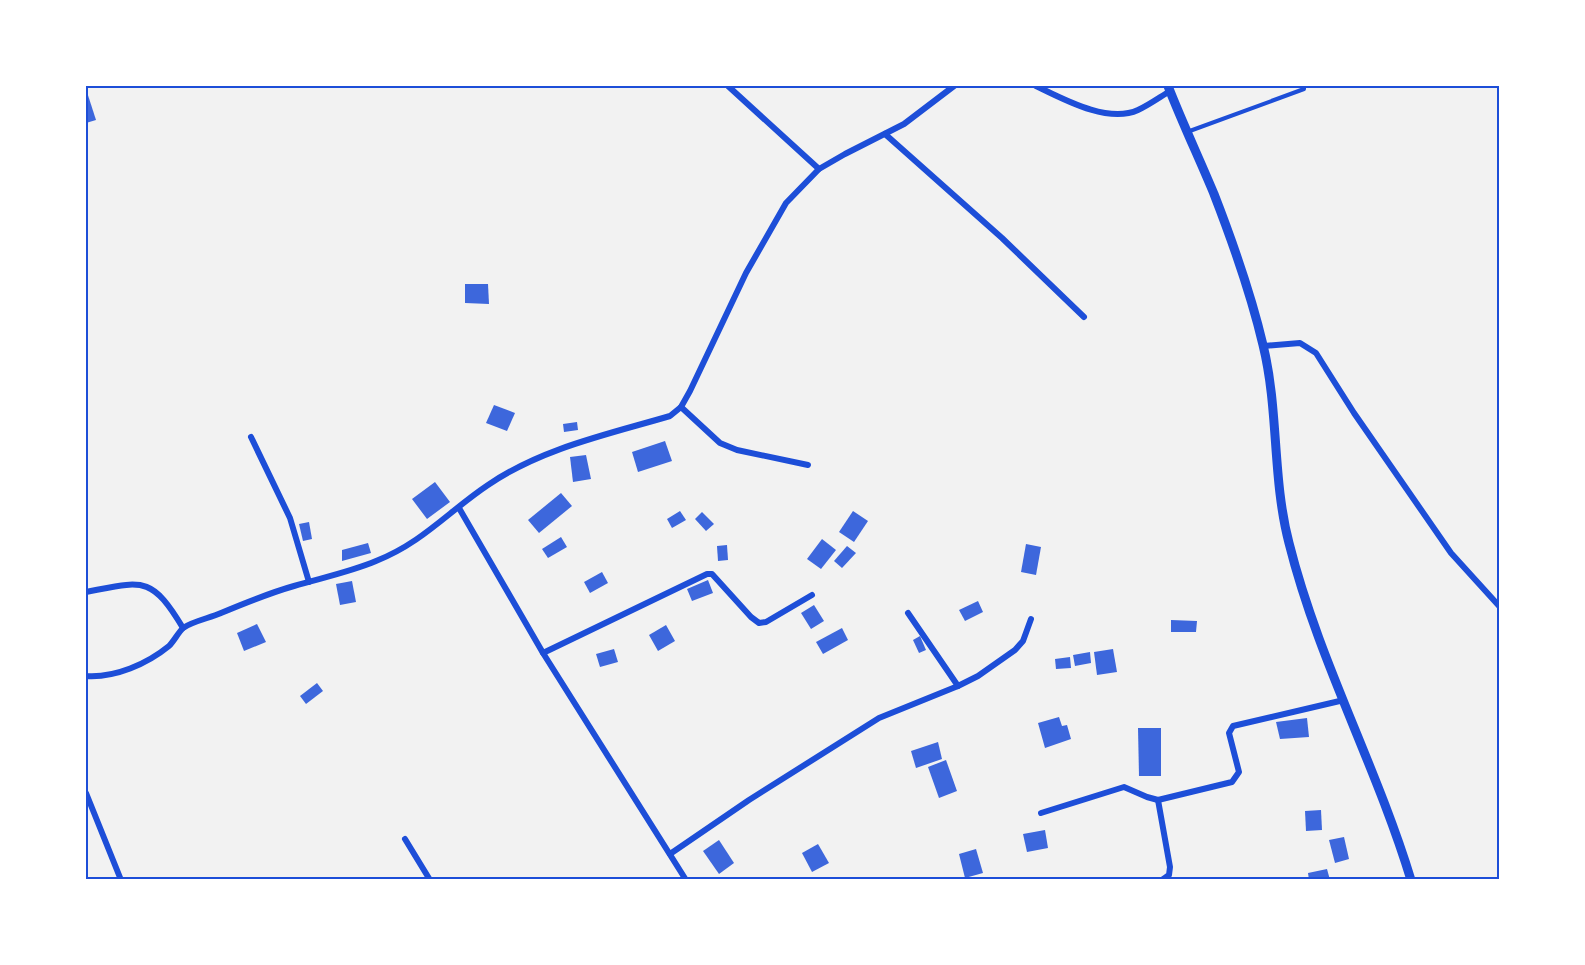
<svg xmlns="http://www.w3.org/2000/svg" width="1585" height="965" font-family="'DejaVu Sans',sans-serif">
  <rect width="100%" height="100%" fill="#f2f2f2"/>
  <g fill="#3d67dc">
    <polygon points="86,89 96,120 86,123"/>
    <polygon points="465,284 488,284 489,304 465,303"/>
    <polygon points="494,405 515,413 507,431 486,423"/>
    <polygon points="577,422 578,430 564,432 563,424"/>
    <polygon points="665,441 672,461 638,472 632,452"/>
    <polygon points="586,455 591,479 573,482 570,457"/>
    <polygon points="435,482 450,502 427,519 412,499"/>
    <polygon points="561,493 572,506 539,533 528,520"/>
    <polygon points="680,511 686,520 672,528 667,519"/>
    <polygon points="853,511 868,521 854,542 839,532"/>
    <polygon points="702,512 714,524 706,531 695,519"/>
    <polygon points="309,522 312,539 303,541 299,524"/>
    <polygon points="561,537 567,547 548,558 542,549"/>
    <polygon points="822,539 836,550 821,569 807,559"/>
    <polygon points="368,543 371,553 342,561 342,550"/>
    <polygon points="1026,544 1041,547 1036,575 1021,572"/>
    <polygon points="727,545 728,560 718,561 717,546"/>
    <polygon points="847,546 856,553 842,568 834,561"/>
    <polygon points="602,572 608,583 590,593 584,582"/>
    <polygon points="708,580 713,593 692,601 687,589"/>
    <polygon points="352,581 356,602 340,605 336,584"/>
    <polygon points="978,601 983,612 965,621 959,610"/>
    <polygon points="814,605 824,621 811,629 801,613"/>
    <polygon points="1171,620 1197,621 1196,632 1171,632"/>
    <polygon points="257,624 266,642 244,651 237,633"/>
    <polygon points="666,625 675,641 658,651 649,635"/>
    <polygon points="842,628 848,640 823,654 816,642"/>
    <polygon points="920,636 926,650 919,653 913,640"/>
    <polygon points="614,649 618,662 600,667 596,654"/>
    <polygon points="1113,649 1117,672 1097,675 1094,652"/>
    <polygon points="1090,652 1091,663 1075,666 1073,655"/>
    <polygon points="1070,657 1071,668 1056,669 1055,659"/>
    <polygon points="317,683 323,691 306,704 300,696"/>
    <polygon points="1059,717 1062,726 1067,725 1071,739 1045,748 1038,723"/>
    <polygon points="1307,718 1309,737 1280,739 1276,722"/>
    <polygon points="1138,728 1161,728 1161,776 1139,776"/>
    <polygon points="938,742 942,759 916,768 911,751"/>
    <polygon points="946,760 957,791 939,798 928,767"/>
    <polygon points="1321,810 1322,830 1306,831 1305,811"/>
    <polygon points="1045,830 1048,848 1027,852 1023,834"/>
    <polygon points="1344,837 1349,859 1335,863 1329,840"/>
    <polygon points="719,840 734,863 719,874 703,851"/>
    <polygon points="818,844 829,863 812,872 802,853"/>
    <polygon points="976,849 983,873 965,878 959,854"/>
    <polygon points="1327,869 1330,880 1309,880 1308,873"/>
  </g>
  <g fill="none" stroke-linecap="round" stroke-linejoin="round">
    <polyline stroke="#1d4ed8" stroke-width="4" points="1187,132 1304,89 1304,86"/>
    <g stroke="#1d4ed8" stroke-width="6">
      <polyline points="728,86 819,169"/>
      <path d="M1036,86C1063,99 1108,124 1138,110C1149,105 1160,97 1170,91"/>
      <polyline points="885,134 1002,238 1084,317"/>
      <polyline points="1264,346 1300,343 1316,353 1354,413 1451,553 1500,607"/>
      <polyline points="681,407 720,443 737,450 808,465"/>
      <polyline points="251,437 290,518 309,582"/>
      <polyline points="459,508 543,653 686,880"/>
      <path d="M86,592C143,581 151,575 183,628"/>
      <polyline points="908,613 958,686"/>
      <polyline points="543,653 707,574 712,574 751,617 759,623 766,622 812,595"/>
      <path d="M86,676C115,678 147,664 169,646C174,641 178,633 183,628C193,621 210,618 221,613C245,603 269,593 294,586C321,578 350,572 376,561C422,543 449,511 488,485C542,448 609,434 670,416L681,407L690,391L746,273L786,203L819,169L845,154L904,124L954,86"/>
      <polyline points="86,793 121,880"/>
      <polyline points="1158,800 1170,867 1169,875 1162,880"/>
      <polyline points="1041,813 1124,787 1147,797 1158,800 1232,782 1239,772 1229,733 1233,726 1344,700"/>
      <polyline points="405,839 430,880"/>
      <polyline points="670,854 749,800 879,718 958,686 978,676 1015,650 1023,641 1031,619"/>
    </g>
    <path stroke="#1d4ed8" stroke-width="9" d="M1168,86C1182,122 1199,158 1214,194C1233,243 1251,294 1263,345C1279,410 1272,478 1289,543C1318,659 1376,765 1411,880"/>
  </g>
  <rect width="1585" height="965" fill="none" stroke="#ffffff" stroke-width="174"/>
  <rect x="87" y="87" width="1411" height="791" fill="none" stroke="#1d4ed8" stroke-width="2"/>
</svg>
